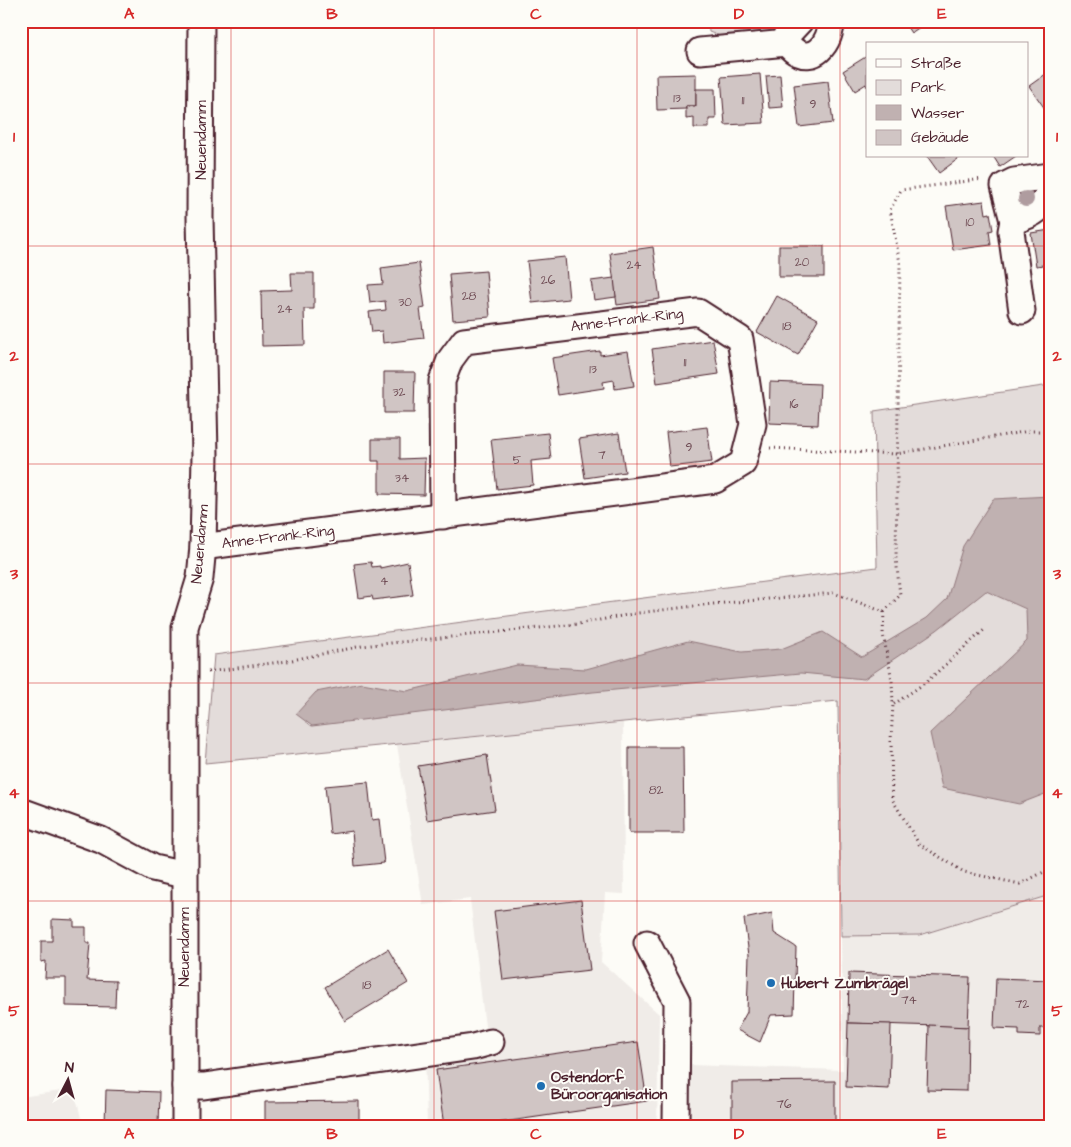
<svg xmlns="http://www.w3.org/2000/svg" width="1071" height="1147" font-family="'Architects Daughter',sans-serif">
  <rect width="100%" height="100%" fill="#fdfcf7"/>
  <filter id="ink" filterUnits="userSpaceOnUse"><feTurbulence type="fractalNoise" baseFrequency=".02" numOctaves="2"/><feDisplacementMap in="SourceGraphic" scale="10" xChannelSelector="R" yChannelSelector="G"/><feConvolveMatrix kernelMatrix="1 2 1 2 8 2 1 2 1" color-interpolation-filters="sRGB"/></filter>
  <g filter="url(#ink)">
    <g fill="#f0ece8">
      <polygon points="623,722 624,894 605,893 601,962 659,1014 657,1126 427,1126 425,1052 487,1044 470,899 423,905 397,745"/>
      <polygon points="1050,895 1050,1126 688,1126 689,1065 843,1070 841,936 920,935"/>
      <polygon points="74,1089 83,1126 21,1126 21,1097"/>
    </g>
    <g fill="#e3dcda" stroke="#967e82">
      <polygon points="708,21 785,21 776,34 728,39 709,32"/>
      <polygon points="1050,385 1050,895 920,935 841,936 838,701 205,763 214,655 877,567 874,411"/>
    </g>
    <polygon fill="#c0b1b1" stroke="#91777b" points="1050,496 1050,792 1019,804 942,788 930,733 1027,641 1026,609 986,591 937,630 864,679 801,673 593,692 312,726 296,714 316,692 362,683 407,691 517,665 586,669 688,641 742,652 781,649 823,632 862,657 927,618 947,599 963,546 993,499"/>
    <g fill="#d0c5c4" stroke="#4a1f2b">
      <polygon points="903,21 929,21 911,33"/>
      <polygon points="867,56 867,87 866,84 855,91 843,71"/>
      <polygon points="1050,71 1050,116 1029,86"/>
      <polygon points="696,74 696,106 686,106 686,109 657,110 656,75"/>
      <polygon points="760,74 764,123 725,125 721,77"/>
      <polygon points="780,75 783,107 769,108 766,76"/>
      <polygon points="828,81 833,123 799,127 794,85"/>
      <polygon points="696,89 715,89 716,119 709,119 709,128 694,128 694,118 686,119 686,106 696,106"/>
      <polygon points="927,156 962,156 939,173"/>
      <polygon points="993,156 1016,156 1000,167"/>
      <polygon points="984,201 986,214 990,213 993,230 989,231 991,245 953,250 946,206"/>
      <polygon points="1050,230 1050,264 1036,266 1031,233"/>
      <rect x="779" y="246" width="45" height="31"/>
      <polygon points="653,247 660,299 617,305 610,253"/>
      <polygon points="565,257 569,299 532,303 527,261"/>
      <polygon points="419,263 425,308 420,309 424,338 383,343 382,331 372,332 369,312 386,310 385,301 370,303 368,285 383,284 381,268"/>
      <polygon points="486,271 490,317 453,320 449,274"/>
      <polygon points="291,273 314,273 314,309 304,309 305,345 262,346 261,291 292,290"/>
      <polygon points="614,278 616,297 594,300 591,281"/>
      <polygon points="777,296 818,319 798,355 757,332"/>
      <polygon points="713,340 719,374 657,383 652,349"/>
      <polygon points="600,351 600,355 628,351 634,386 615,389 614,380 603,382 604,388 558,395 552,358"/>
      <polygon points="384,372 415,372 414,413 384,413"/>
      <polygon points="770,382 820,384 818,425 769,423"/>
      <polygon points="707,427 712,462 670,467 666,432"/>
      <polygon points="548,433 551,459 531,461 533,485 497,489 491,439"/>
      <polygon points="619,433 625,472 585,478 579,439"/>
      <polygon points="372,439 400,439 400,459 425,458 424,495 379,494 379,461 372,461"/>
      <polygon points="371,562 372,567 380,566 380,568 408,562 413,595 373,600 372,596 359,598 354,564"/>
      <polygon points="629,747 683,747 684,833 629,833"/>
      <polygon points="487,755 495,810 427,820 418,766"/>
      <polygon points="368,782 372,820 379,819 384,863 355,866 352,831 330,834 325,786"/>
      <polygon points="581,900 590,970 503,980 494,911"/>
      <polygon points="772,913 774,933 796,947 794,1014 771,1015 760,1042 737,1030 747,1012 749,955 744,919"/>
      <polygon points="52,919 74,920 74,927 86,927 86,943 90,943 87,980 116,981 115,1007 66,1006 66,978 45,978 46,961 41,962 41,941 52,941"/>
      <polygon points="388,949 408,983 345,1021 325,987"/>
      <polygon points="849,973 970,977 968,1027 848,1023"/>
      <polygon points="996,978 1050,980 1050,1028 1040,1028 1040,1036 1019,1035 1019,1029 994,1028"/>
      <polygon points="848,1023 891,1024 889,1089 846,1087"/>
      <polygon points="929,1025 968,1027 967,1091 927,1090"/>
      <polygon points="638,1042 647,1101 475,1126 444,1126 436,1070"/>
      <polygon points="835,1081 835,1126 732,1126 732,1082"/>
      <polygon points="106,1090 159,1092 158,1126 105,1125"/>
      <polygon points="359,1101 359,1126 265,1126 265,1102"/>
    </g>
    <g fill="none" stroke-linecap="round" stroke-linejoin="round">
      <g stroke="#4a1f2b" stroke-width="29">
        <g id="minor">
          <path d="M800,21L786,36C787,52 807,61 819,50C828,42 830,32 832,21"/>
          <polyline points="700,51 787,43"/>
          <path d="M1050,176L1014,181L1004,186L1013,221C1034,215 1042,210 1050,189"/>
          <polyline points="1013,221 1011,231 1022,311"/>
          <polyline points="203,546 209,546 715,480 743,463 753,424 740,339 698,312 464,341 450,360 442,381 443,516"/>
          <polyline points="21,811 101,840 153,868 184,875"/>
          <polyline points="647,943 677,1001 676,1126"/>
          <polyline points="185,1086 204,1086 473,1047 491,1042"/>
          <polyline points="185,1126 185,627 200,578 203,546 205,455 200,217 201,21"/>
        </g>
      </g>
      <g stroke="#4a1f2b" stroke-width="3" stroke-dasharray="1 4" stroke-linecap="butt">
        <polyline points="770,448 896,454 1029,431 1050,431"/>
        <polyline points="884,612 883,634 892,680 893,704 891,740 892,799 919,844 964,872 1020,884 1050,869"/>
        <polyline points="208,672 287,661 362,646 578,624 638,613 703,605 834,593 884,612 900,595 896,558 900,263 890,210 901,190 983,179"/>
        <polyline points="894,704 925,683 984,630"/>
      </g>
      <use href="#minor" stroke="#fdfcf7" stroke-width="25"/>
    </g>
    <circle fill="#af9c9f" cx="1026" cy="199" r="8"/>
  </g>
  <path fill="none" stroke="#d62828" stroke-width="1" stroke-opacity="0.55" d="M231,21V1126M434,21V1126M637,21V1126M840,21V1126M21,246H1050M21,464H1050M21,683H1050M21,901H1050"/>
  <g fill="#1f6fb2" stroke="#fdfcf7" stroke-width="2">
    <circle cx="771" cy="983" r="5"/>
    <circle cx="541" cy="1086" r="5"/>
  </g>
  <g text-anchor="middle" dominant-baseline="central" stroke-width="4" stroke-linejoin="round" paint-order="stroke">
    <g font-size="12" fill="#6c4851">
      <text x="677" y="98">13</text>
      <text x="743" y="100">11</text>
      <text x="813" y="104">9</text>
      <text x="970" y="222">10</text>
      <text x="802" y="262">20</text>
      <text x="634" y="265">24</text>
      <text x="548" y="280">26</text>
      <text x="469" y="296">28</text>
      <text x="405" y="302">30</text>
      <text x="285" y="309">24</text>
      <text x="787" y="326">18</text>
      <text x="685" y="362">11</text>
      <text x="593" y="369">13</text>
      <text x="399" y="392">32</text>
      <text x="794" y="404">16</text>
      <text x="689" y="447">9</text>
      <text x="602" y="455">7</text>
      <text x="517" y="460">5</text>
      <text x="402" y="478">34</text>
      <text x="384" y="581">4</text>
      <text x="656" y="790">82</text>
      <text x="367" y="985">18</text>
      <text x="909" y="1000">74</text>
      <text x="1022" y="1004">72</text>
      <text x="784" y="1104">76</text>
    </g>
    <g font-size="15" fill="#4a1f2b" stroke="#fdfcf7">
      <text transform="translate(201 140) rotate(-90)">Neuendamm</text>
      <text transform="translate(627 320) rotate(-7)">Anne-Frank-Ring</text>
      <text transform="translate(278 537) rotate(-7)">Anne-Frank-Ring</text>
      <text transform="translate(200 544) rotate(-85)">Neuendamm</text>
      <text transform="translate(184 947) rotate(-90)">Neuendamm</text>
    </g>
    <g font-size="15" font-weight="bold" fill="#4a1f2b" stroke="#fdfcf7" text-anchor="start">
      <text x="781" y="983">Hubert Zumbrägel</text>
      <text x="551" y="1077">Ostendorf<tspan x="551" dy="17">Büroorganisation</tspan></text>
    </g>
  </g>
  <rect width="1071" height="1147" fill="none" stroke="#fdfcf7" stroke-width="55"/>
  <rect x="866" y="42" width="162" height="115" fill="#fdfcf7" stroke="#b5a4a5"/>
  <rect x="876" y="59" width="25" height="8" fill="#fdfcf7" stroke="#b5a4a5"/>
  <text x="911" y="68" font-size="15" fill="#4a1f2b">Straße</text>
  <rect x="876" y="80" width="25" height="15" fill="#e3dcda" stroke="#b5a4a5"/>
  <text x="911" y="92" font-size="15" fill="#4a1f2b">Park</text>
  <rect x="876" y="105" width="25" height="15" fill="#c0b1b1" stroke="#b5a4a5"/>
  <text x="911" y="118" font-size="15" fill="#4a1f2b">Wasser</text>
  <rect x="876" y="130" width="25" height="15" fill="#d0c5c4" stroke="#b5a4a5"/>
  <text x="911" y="142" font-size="15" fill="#4a1f2b">Gebäude</text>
  <g transform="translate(68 1080) rotate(6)" stroke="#fdfcf7" stroke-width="4" paint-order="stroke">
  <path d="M0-4L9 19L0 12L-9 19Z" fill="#4a1f2b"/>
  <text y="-8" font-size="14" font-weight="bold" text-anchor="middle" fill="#4a1f2b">N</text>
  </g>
  <rect x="28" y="28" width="1016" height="1092" fill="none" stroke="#d62828" stroke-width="2"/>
  <g font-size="16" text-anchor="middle" font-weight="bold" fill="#d62828">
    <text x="129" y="19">A</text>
    <text x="332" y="19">B</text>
    <text x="536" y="19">C</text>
    <text x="739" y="19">D</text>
    <text x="942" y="19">E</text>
    <text x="14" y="142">1</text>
    <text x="1057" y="142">1</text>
    <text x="14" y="361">2</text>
    <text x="1057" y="361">2</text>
    <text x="14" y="579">3</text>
    <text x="1057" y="579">3</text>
    <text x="14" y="798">4</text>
    <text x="1057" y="798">4</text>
    <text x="14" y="1016">5</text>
    <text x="1057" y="1016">5</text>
    <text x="129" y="1139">A</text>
    <text x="332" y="1139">B</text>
    <text x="536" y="1139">C</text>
    <text x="739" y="1139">D</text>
    <text x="942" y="1139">E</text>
  </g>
</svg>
